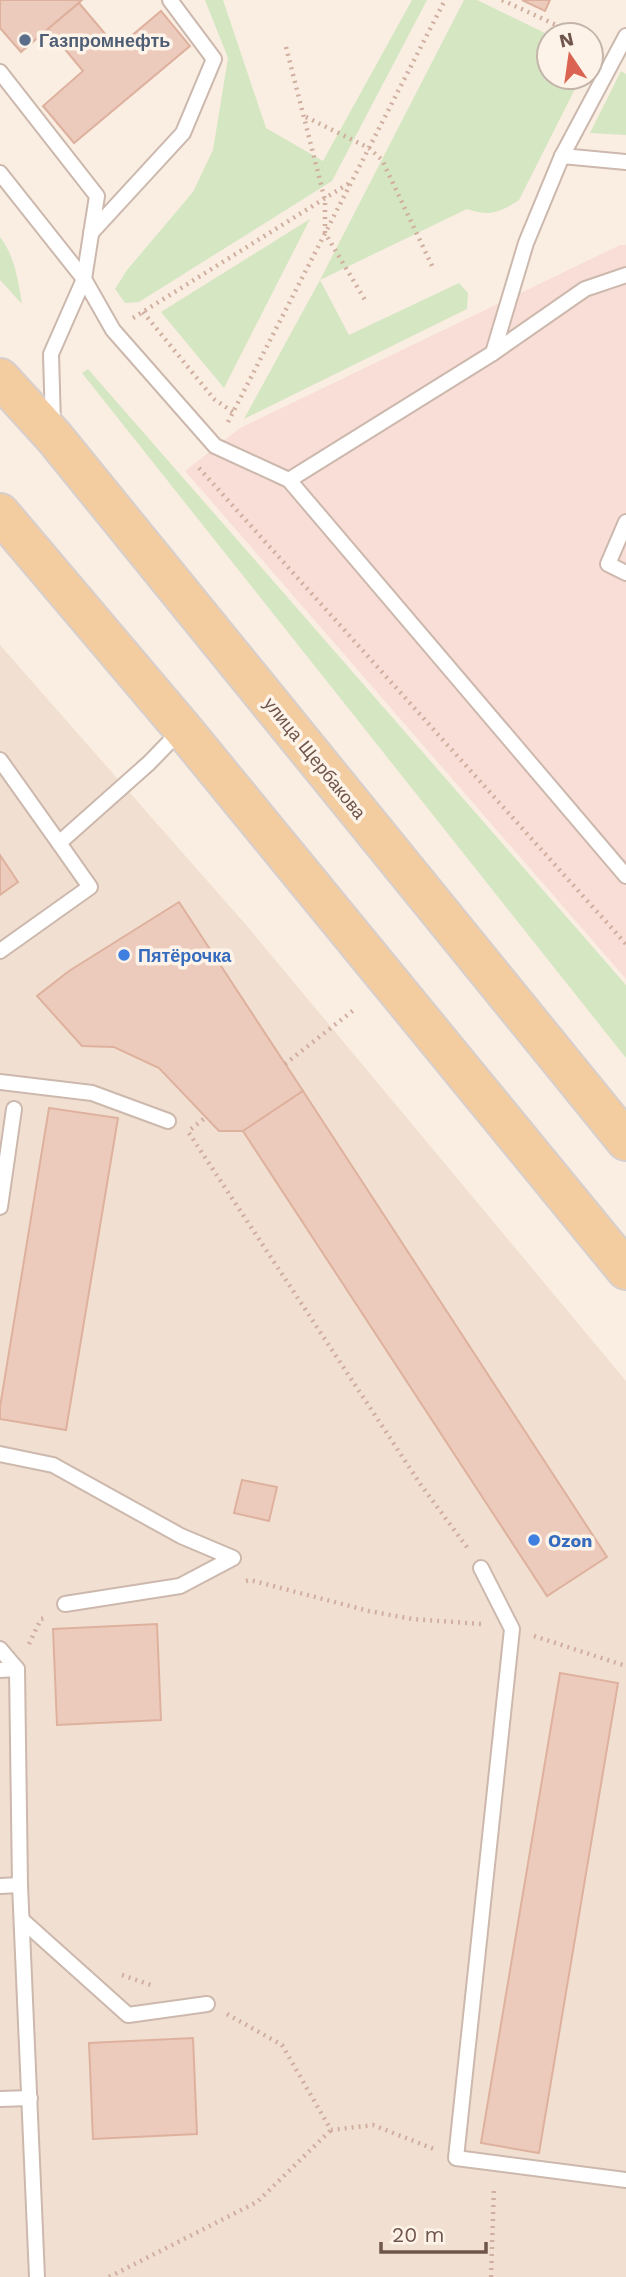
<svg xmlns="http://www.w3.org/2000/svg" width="626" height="2277" font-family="'Work Sans',sans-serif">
  <rect width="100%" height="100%" fill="#faeee2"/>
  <polygon fill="#f1e0d1" points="0,645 247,926 626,1381 626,2277 0,2277"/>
  <polygon fill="#f9ded7" points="620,245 626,245 626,979 185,471 240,428"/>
  <g fill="#d4e6c2">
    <polygon points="205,0 223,0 266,128 323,161 412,0 427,0 332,181 139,302 125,303 115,289 127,270 193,192 213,150 228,58"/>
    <path d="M464,0H477L549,35V77H581L519,200C499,213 490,217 467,209L320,280L349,335L459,283L468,293L467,309L244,419L320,280Z"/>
    <polygon points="621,71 626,74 626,135 590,133"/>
    <polygon points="310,219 224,388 161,312"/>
    <path d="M0,237C15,256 18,281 22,304L0,280Z"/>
    <polygon points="88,369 626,985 626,1058 82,373"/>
  </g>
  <g fill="#edcbbc" stroke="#deb19e" stroke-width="2">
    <polygon points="0,0 82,0 21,52 0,28"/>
    <polygon points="522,0 550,0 545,11"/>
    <polygon points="79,3 117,48 161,11 190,46 74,143 43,106 83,71 48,29"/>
    <polygon points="0,855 18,882 0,895"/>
    <polygon points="179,902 303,1091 243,1131 219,1131 159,1068 114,1047 82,1046 37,996 69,971"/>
    <polygon points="303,1091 607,1557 547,1596 243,1131"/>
    <polygon points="49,1108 118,1118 66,1430 0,1419 0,1407"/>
    <polygon points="242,1480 277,1487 269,1521 234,1513"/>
    <polygon points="157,1624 161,1720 57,1725 53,1629"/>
    <polygon points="560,1673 618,1683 539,2153 481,2143"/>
    <polygon points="193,2038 197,2134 93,2139 89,2043"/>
  </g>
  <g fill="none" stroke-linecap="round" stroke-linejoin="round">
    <g stroke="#ccb8ad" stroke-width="18">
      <g id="service">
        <polyline points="0,72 97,196 84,279 51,354 53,424"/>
        <polyline points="562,156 626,162"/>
        <polyline points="0,173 84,279 113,330 215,446 289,480 626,876"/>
        <polyline points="91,233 183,133 214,59 170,0"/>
        <polyline points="493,353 526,243 562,156 626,36"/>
        <polyline points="289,480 493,353 585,289 626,275"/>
        <polyline points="626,522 608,564 626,573"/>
        <polyline points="0,760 59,843 149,763 181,730"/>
        <polyline points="0,951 90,887 59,843"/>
        <polyline points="0,1082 92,1093 168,1121"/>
        <polyline points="0,1207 14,1109"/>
        <polyline points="0,1454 53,1465 181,1536 233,1558 180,1586 65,1604"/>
        <polyline points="481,1568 512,1629 456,2158 626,2180"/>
        <polyline points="0,1649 17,1669 0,1670"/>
        <polyline points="17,1669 20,1885 37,2277"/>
        <polyline points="0,1886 20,1885"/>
        <polyline points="22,1920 128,2015 207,2004"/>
        <polyline points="0,2099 30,2098"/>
      </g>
    </g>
    <g stroke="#d7cfcd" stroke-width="42">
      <g id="primary">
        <polyline points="0,378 54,437 626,1141"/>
        <polyline points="0,513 182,728 626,1270"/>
      </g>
    </g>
    <g stroke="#d1afa0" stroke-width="4.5" stroke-dasharray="2 5" stroke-linecap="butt">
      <polyline points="502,0 578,35"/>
      <polyline points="286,47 325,200 325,233 365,300"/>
      <polyline points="306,117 369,148 382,160 433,268"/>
      <polyline points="143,312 214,399 233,412"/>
      <polyline points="133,318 351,182"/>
      <polyline points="228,422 445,0"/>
      <polyline points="199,468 626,944"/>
      <polyline points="285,1064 355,1009"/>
      <polyline points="191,1129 206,1117"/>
      <polyline points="189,1133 421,1485 469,1550"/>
      <polyline points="246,1581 250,1580 369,1611 412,1619 481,1624"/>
      <polyline points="534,1636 626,1666"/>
      <polyline points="29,1644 41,1619 46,1618"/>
      <polyline points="122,1975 154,1986"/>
      <polyline points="227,2014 282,2045 331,2130 373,2125 434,2149"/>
      <polyline points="109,2277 257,2202 331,2130"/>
      <polyline points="491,2277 494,2187"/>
    </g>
    <use href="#service" stroke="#fff" stroke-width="14"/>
    <use href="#primary" stroke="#f3cca0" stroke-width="38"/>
  </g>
  <circle fill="#5c6f8a" stroke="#fdf3e8" stroke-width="2.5" cx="25" cy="40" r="7"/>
  <g fill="#3f7fe0" stroke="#fdf3e8" stroke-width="2.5">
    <circle cx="124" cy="955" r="7"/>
    <circle cx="534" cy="1540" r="7"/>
  </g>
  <g text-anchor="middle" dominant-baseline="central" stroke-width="7" stroke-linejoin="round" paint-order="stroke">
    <g font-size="18" font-weight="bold" fill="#4e5e75" stroke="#fdf3e8" text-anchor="start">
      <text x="39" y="40">Газпромнефть</text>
    </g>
    <g font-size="18" fill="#6f554b" stroke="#fdf3e8">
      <text transform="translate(315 758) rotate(51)">улица Щербакова</text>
    </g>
    <g font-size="18" font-weight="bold" fill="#366cbe" stroke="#fdf3e8" text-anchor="start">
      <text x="138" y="955">Пятёрочка</text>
      <text x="548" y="1540">Ozon</text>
    </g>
  </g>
  <g transform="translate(570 56) rotate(347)"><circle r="33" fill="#fdf3e8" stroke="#c4b4a9" stroke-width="2"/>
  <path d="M0-5L12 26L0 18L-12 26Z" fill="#da6351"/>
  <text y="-10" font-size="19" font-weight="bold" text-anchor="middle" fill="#6f554b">N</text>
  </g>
  <path d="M381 2242v10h105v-10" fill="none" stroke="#6f554b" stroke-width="3.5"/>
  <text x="392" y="2242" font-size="21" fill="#6f554b" stroke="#fdf3e8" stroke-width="5" paint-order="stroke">20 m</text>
</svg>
